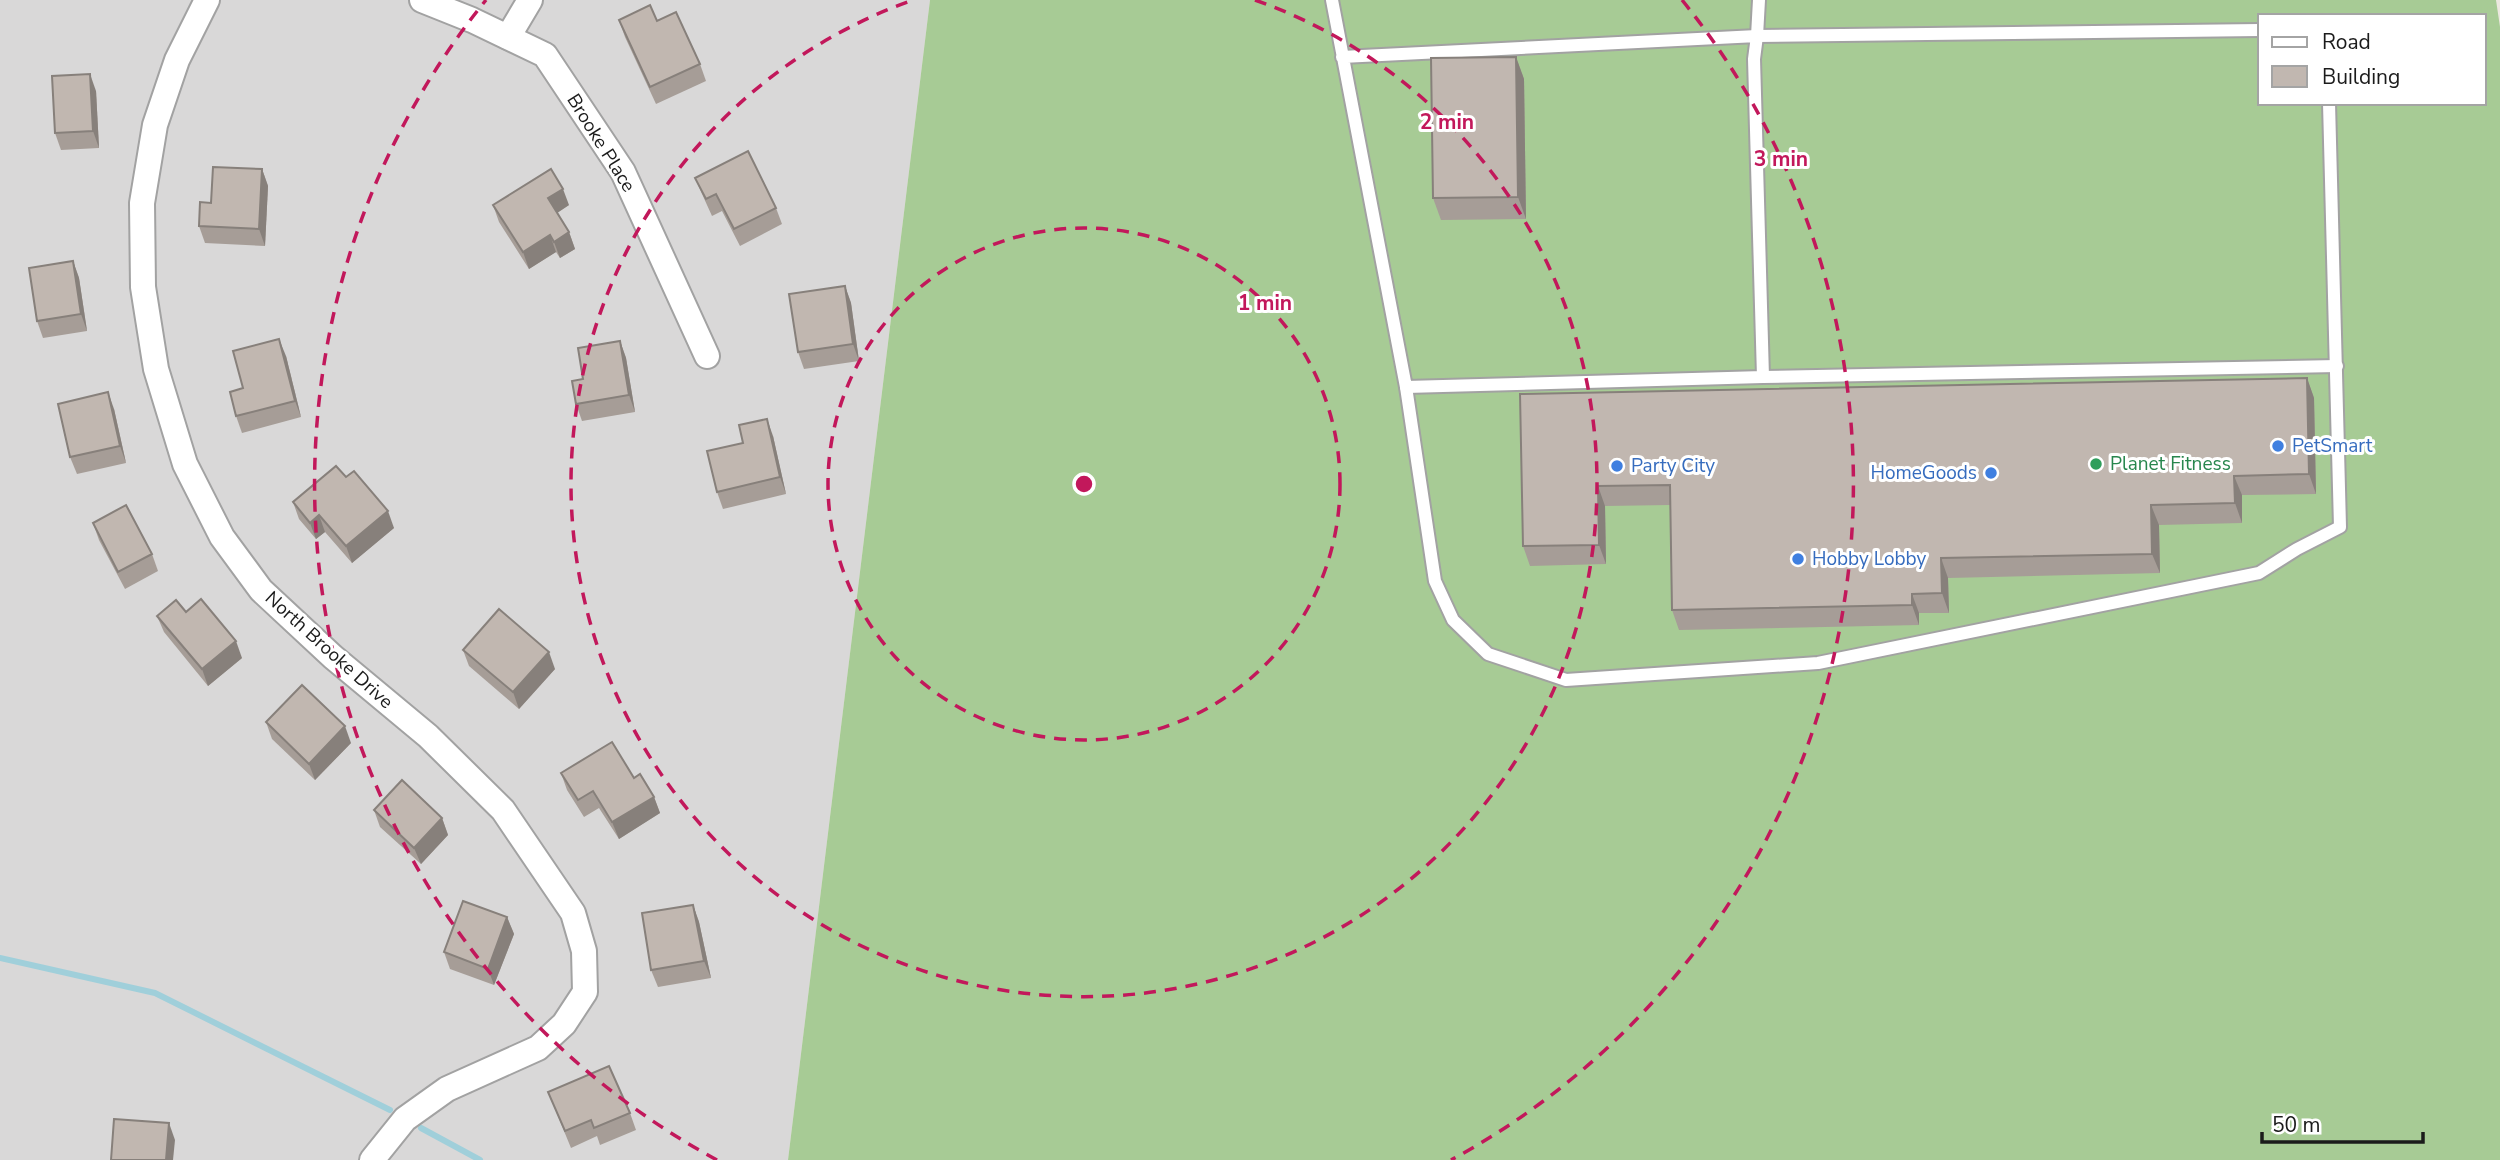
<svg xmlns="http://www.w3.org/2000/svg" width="2500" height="1160" font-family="'Nunito Sans',sans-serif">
  <rect width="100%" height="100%" fill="#ece8e0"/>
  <polygon fill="#d9d8d8" points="0,0 930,0 788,1160 0,1160"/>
  <path fill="#a7cb95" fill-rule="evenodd" d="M930,0H2496L2500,27V1160H788ZM2260,16H2484V103H2260Z"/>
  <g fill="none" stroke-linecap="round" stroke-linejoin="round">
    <g stroke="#a0cfda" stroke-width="6">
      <polyline points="0,958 155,993 390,1110"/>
      <polyline points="421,1128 480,1160"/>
    </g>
    <g stroke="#a2a2a2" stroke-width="16">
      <g id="lane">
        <polyline points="1332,0 1406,387 1763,377 1754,59 1757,36 1342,57"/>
        <polyline points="1759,0 1757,36 2260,30"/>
        <polyline points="1763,377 2337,366"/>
        <polyline points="1406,387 1435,581 1453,620 1488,654 1566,680 1818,663 2259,573 2297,549 2340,527 2329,103"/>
      </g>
    </g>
    <g stroke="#a2a2a2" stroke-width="28">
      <g id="street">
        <polyline points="207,0 177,60 155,125 142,203 143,287 156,369 185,464 222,537 261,590 333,657 428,736 503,810 573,913 584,951 585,992 564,1024 538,1048 447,1089 405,1119 372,1160"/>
        <polyline points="422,0 472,20 545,55 623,172 707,356"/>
        <polyline points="508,37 530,0"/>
      </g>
    </g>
    <use href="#lane" stroke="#fff" stroke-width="12"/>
    <use href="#street" stroke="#fff" stroke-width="24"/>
  </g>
  <g fill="#a69d97">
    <polygon points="619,20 700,64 706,81 656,104 625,37"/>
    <polygon points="1516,57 1524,79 1526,219 1441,220 1433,198"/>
    <polygon points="96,91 99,148 61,150 55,133"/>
    <polygon points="262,169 268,186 265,246 205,243 199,226 211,203"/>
    <polygon points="695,178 776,208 782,224 740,246 722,211 712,216 702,194"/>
    <polygon points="493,205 569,205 557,213 569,232 575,249 560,258 556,252 529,269 499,222"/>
    <polygon points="73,261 79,278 87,331 43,338 37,321"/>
    <polygon points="845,286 851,303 859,361 804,369 798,352"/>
    <polygon points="620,341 626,358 635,412 582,421 576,404 583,379"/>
    <polygon points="286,356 301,417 242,433 236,416 243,388"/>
    <polygon points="2307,378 2314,398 2316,494 2242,495 2242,523 2159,525 2160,573 1948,578 1949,613 1919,613 1919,625 1679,630 1672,610 1670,505 1605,506 1606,564 1530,566 1523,546 1520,394"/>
    <polygon points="114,409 126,463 77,474 70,457"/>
    <polygon points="773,436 786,494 723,509 717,492 743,443"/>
    <polygon points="346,477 394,528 352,563 325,532 316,539 299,519 293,502"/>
    <polygon points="93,523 152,554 158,571 125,589 99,540"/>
    <polygon points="157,616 242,658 208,686 164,632"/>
    <polygon points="463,650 555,669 519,709 469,666"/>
    <polygon points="266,722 351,743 315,780 272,739"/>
    <polygon points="561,773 634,778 654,797 660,813 619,839 599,808 584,817 567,790"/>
    <polygon points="374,810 442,818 448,835 421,864 380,827"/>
    <polygon points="693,905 699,922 711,978 658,987 651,970"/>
    <polygon points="507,917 514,934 494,985 450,969 444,952"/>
    <polygon points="548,1092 630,1113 636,1130 600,1145 597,1136 571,1148"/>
  </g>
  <g fill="#87807b">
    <polygon points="1516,57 1524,79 1526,219 1518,197"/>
    <polygon points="90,74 96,91 99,148 93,131"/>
    <polygon points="262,169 268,186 265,246 259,229"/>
    <polygon points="563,189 569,205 554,215 548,198"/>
    <polygon points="569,232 575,249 560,258 554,242"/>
    <polygon points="550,235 556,252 529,269 523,252"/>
    <polygon points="73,261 79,278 87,331 81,314"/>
    <polygon points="845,286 851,303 859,361 853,344"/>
    <polygon points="279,339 286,356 301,417 295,401"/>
    <polygon points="620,341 626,358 635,412 629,395"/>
    <polygon points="2307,378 2314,398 2316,494 2309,474"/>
    <polygon points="108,392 114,409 126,463 120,446"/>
    <polygon points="767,419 773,436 786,494 780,477"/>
    <polygon points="2234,476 2242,495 2242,523 2235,503"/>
    <polygon points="1598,486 1605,506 1606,564 1599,545"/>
    <polygon points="2151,505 2159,525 2160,573 2152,554"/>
    <polygon points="388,511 394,528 352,563 346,546"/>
    <polygon points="319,515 325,532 316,539 310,523"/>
    <polygon points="1941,558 1948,578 1949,613 1942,593"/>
    <polygon points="1912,594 1919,613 1919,625 1912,605"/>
    <polygon points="236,641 242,658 208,686 202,669"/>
    <polygon points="549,652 555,669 519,709 513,692"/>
    <polygon points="345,726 351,743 315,780 309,764"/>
    <polygon points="654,797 660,813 619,839 612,822"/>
    <polygon points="442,818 448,835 421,864 414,848"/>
    <polygon points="693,905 699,922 711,978 704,961"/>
    <polygon points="507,917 514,934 494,985 488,969"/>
    <polygon points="169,1123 175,1140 173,1160 166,1160"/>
  </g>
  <g fill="#c1b7b0" stroke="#87807b" stroke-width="2">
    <polygon points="650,5 657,21 676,12 700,64 650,87 619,20"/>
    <polygon points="1516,57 1518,197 1433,198 1431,58"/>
    <polygon points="90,74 93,131 55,133 52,76"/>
    <polygon points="748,151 776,208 734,229 716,194 706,199 695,178"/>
    <polygon points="213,167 262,169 259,229 199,226 200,202 211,203"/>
    <polygon points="551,169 563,189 548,198 569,232 554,242 550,235 523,252 493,205"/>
    <polygon points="73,261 81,314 37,321 29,268"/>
    <polygon points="845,286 853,344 798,352 789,294"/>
    <polygon points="279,339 295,401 236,416 230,392 243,388 233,351"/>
    <polygon points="620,341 629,395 576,404 572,381 583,379 578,348"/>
    <polygon points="2307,378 2309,474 2234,476 2235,503 2151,505 2152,554 1941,558 1942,593 1912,594 1912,605 1672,610 1670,485 1598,486 1599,545 1523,546 1520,394"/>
    <polygon points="108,392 120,446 70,457 58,404"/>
    <polygon points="767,419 780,477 717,492 707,451 743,443 739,425"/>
    <polygon points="336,466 346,477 354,471 388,511 346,546 319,515 310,523 293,502"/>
    <polygon points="126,505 152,554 118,572 93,523"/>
    <polygon points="201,599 236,641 202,669 157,616 176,600 186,612"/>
    <polygon points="499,609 549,652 513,692 463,650"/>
    <polygon points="302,685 345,726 309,764 266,722"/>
    <polygon points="612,742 634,778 640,774 654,797 612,822 593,791 578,800 561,773"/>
    <polygon points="402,780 442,818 414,848 374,810"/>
    <polygon points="463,901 507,917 488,969 444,952"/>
    <polygon points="693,905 704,961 651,970 642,913"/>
    <polygon points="609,1066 630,1113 594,1128 591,1120 565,1131 548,1092"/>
    <polygon points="114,1119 169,1123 166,1160 111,1160"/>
  </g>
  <g fill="none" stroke="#c2185b" stroke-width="3.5" stroke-dasharray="12 9">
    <circle cx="1084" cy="484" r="256"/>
    <path d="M1255 0A513 513 0 1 1 913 0"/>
    <path d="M717 1160A769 769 0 0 1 486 0M1682 0A769 769 0 0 1 1451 1160"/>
  </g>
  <g fill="#3f7fe0" stroke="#fff" stroke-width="2.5">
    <circle cx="2278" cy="446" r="7"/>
    <circle cx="1617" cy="466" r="7"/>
    <circle cx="1991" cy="473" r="7"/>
    <circle cx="1798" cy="559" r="7"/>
  </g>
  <circle fill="#2e9e5b" stroke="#fff" stroke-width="2.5" cx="2096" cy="464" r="7"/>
  <g text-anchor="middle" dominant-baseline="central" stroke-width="6" stroke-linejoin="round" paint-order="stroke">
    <g font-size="19" fill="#1b1b1b" stroke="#fff">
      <text transform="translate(601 143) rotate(58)">Brooke Place</text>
      <text transform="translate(329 650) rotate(42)">North Brooke Drive</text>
    </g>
    <g font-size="19" fill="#366cbe" stroke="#fff" text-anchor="start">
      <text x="2292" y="446">PetSmart</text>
      <text x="1631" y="466">Party City</text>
      <text x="1977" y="473" text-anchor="end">HomeGoods</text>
      <text x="1812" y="559">Hobby Lobby</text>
    </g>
    <g font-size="19" fill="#27864d" stroke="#fff" text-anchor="start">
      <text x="2110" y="464">Planet Fitness</text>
    </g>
  </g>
  <circle cx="1084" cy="484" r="10" fill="#c2185b" stroke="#fff" stroke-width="3.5"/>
  <g font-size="21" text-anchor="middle" font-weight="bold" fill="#c2185b" stroke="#fff" stroke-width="6" stroke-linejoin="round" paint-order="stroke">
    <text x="1447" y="129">2 min</text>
    <text x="1781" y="166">3 min</text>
    <text x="1265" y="310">1 min</text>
  </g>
  <rect x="2258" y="14" width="228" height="91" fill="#ffffff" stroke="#a4a4a4" stroke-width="2"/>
  <rect x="2272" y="37" width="35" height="10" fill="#ffffff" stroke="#a4a4a4" stroke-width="2"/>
  <text x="2322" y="49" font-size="21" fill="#1b1b1b">Road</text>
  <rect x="2272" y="66" width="35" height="21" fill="#c1b7b0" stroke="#a4a4a4" stroke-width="2"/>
  <text x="2322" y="84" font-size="21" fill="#1b1b1b">Building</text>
  <path d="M2262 1132v10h161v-10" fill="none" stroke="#1b1b1b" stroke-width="3.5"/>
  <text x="2272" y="1132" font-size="21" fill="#1b1b1b" stroke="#ffffff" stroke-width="5" paint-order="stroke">50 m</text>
</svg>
